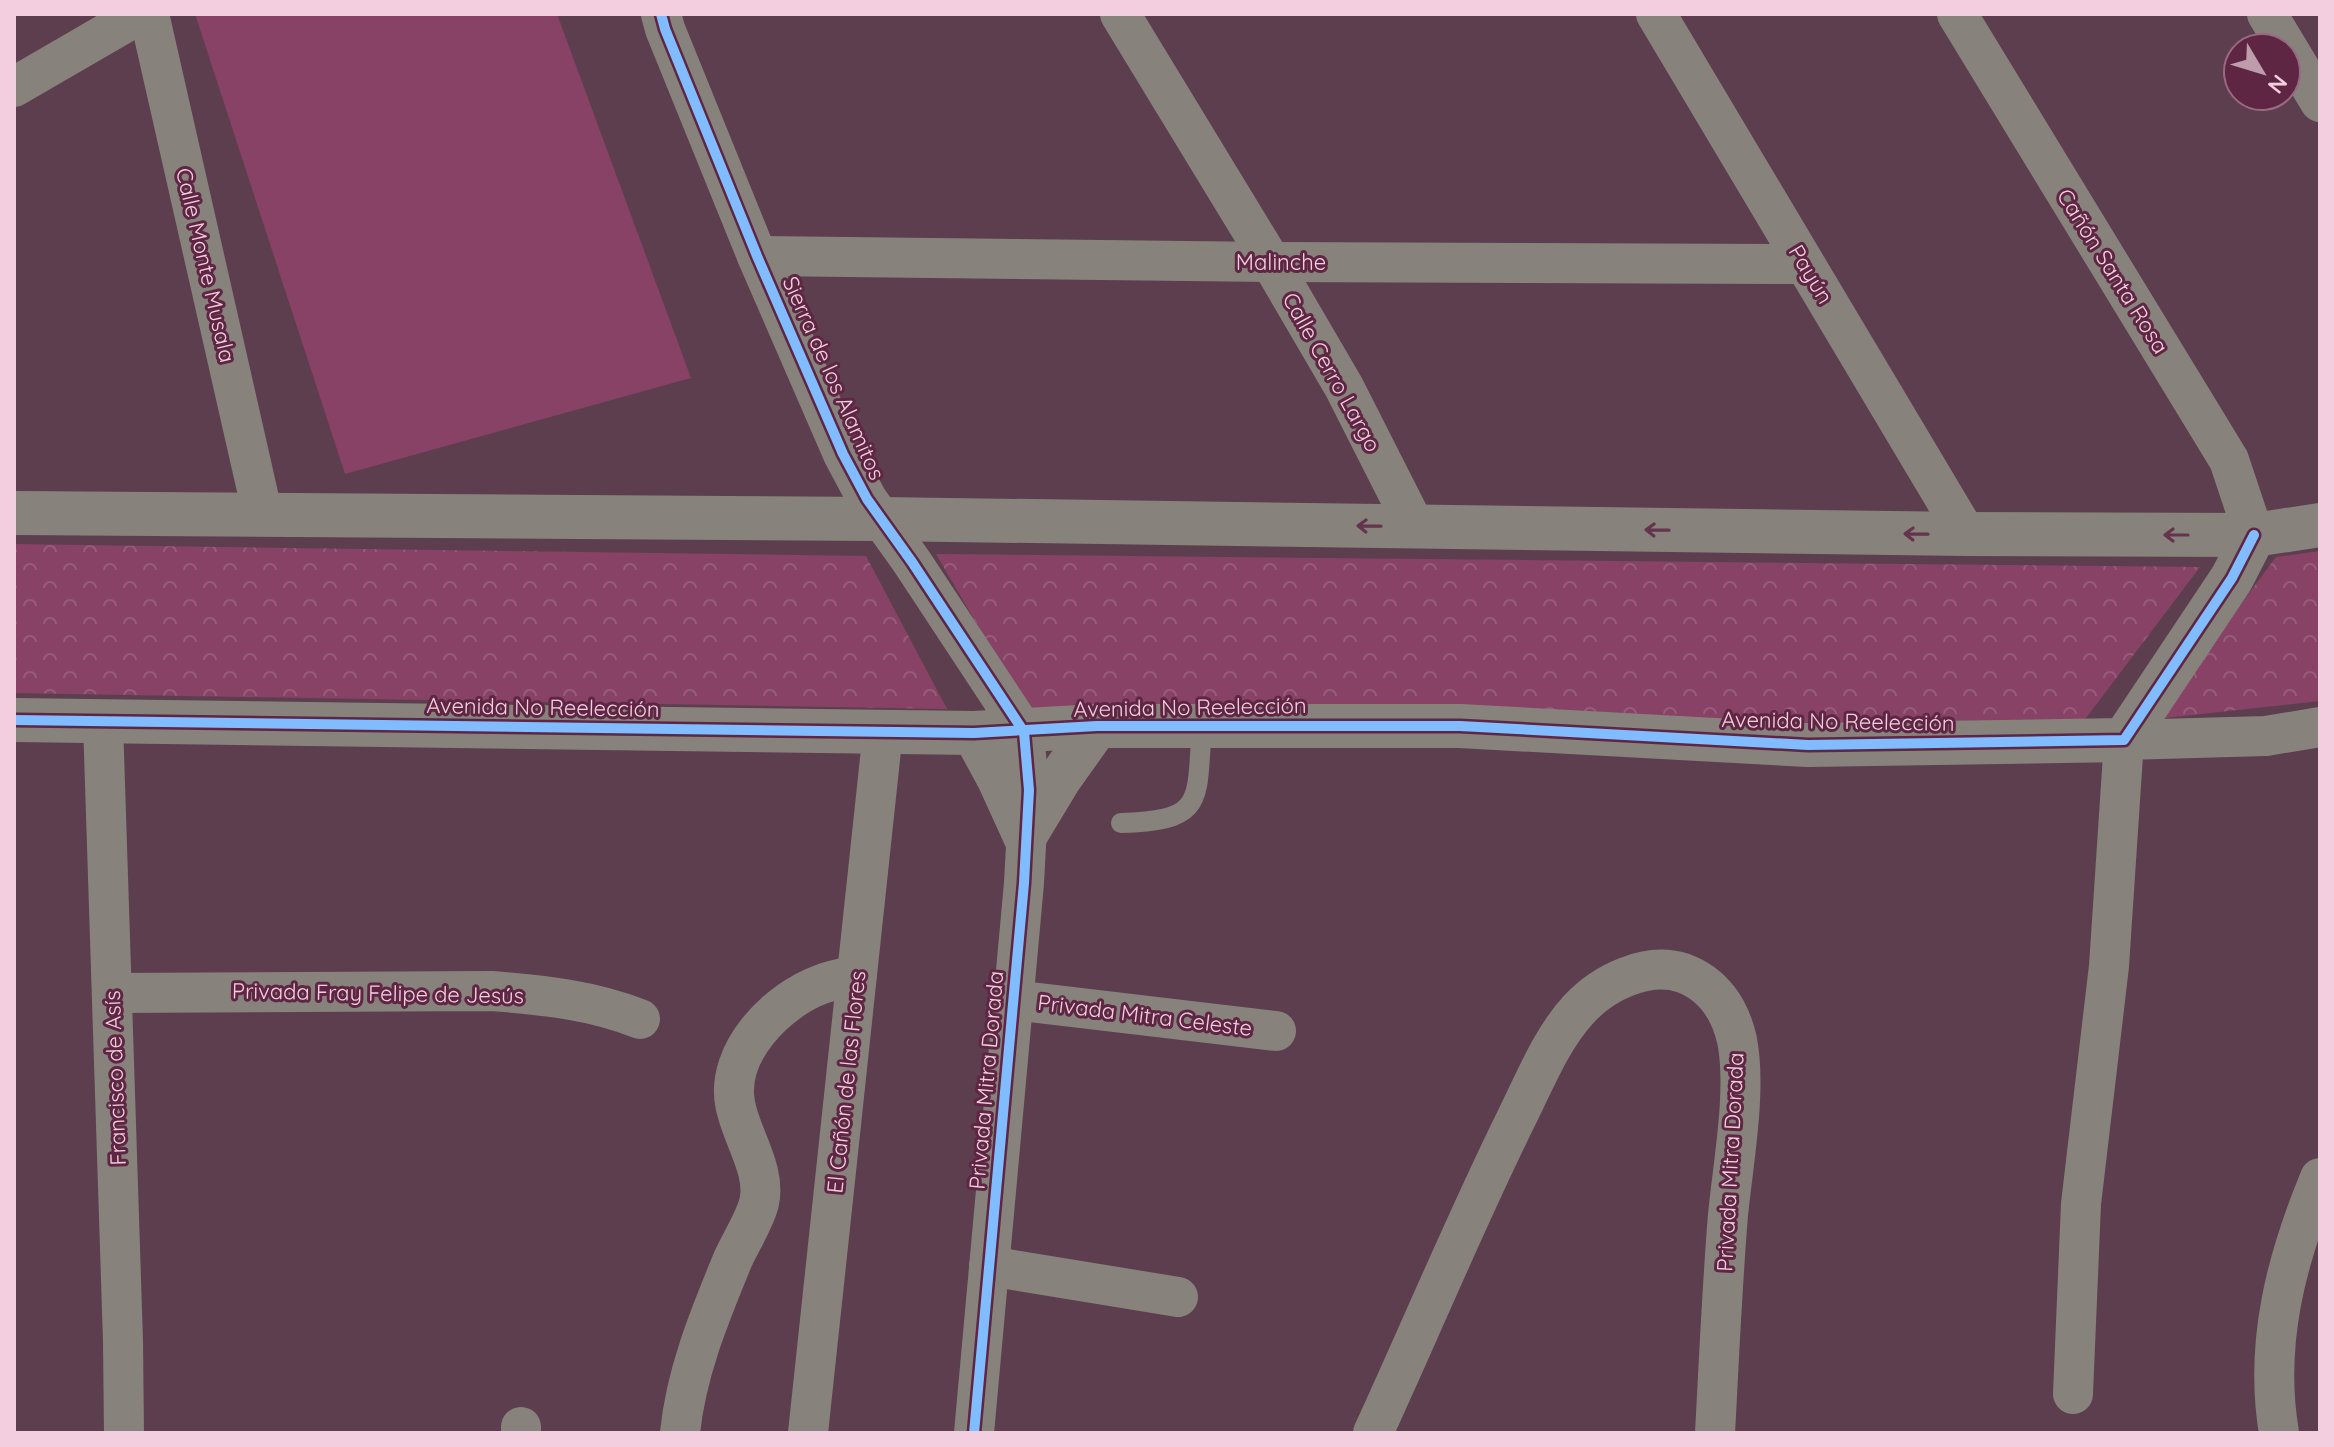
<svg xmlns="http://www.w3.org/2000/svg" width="2334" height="1447" font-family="Quicksand,sans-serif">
  <defs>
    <pattern id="park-crowns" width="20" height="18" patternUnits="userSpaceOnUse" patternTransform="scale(2)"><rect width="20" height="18" fill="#874265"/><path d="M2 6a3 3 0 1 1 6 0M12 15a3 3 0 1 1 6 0" fill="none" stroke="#985c7b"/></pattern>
  </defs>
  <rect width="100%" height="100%" fill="#5d3e4e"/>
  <polygon fill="#874265" points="195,14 557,14 691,378 345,474"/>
  <g fill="url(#park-crowns)">
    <polygon points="14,544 866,556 947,709 14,693"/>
    <polygon points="2320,551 2320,701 2156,719 2276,557"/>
    <polygon points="936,554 2200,567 2080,726 1028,712"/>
  </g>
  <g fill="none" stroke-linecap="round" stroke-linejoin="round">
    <path stroke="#87837c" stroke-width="20" d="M1121,823C1207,821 1196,800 1202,725"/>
    <g stroke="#87837c" stroke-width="40">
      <polyline points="149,14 263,516"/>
      <polyline points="661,14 665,29 757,256 843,454 867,499 912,562 1024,732 1029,790 1024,883 974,1433"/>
      <polyline points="1120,14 1271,262 1344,387 1415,527"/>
      <polyline points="1656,14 1966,534"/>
      <polyline points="1957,14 2229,460 2254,535"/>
      <polyline points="2267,14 2320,102"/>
      <polyline points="14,87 140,14"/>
      <polyline points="757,256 1271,262 1804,264"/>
      <polyline points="103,722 123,1341 124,1433"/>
      <path d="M112,993L492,991C543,995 592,1000 640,1019"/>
      <polyline points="1014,1000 1276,1031"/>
      <polyline points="989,1266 1178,1297"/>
      <polyline points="2073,1394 2081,1204 2109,966 2124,740 2266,736 2320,727"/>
      <polyline points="521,1427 521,1433"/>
      <path d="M680,1433C686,1372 710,1315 733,1259C741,1241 754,1222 759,1203C767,1170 740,1135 735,1103C726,1052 777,1000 822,984C833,980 846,978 857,974"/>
      <polyline points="808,1433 883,731"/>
      <path d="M1373,1433C1421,1329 1465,1222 1516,1119C1534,1083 1551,1039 1579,1009C1603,983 1647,961 1683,973C1713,984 1730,1009 1737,1040C1747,1091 1733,1163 1728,1215C1722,1288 1719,1360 1715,1433"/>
      <path d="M2279,1433C2264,1344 2286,1260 2320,1178"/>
    </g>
    <g stroke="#87837c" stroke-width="44">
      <polyline points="14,513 881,519 1966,534 2254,535 2320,525"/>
      <polyline points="14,720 974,733 1097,726 1460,726 1808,745 2124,740 2232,578 2254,535"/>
      <polyline points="974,733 999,779 1025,836"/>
      <polyline points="1025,836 1060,778 1097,726"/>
    </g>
    <g stroke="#5e2643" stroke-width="15">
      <g id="cycleway">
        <polyline points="661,14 665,29 757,256 843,454 867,499 912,562 1024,732 1029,790 1024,883 974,1433"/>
        <polyline points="14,720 974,733 1097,726 1460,726 1808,745 2124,740 2232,578 2254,535"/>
      </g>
    </g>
    <use href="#cycleway" stroke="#80bcff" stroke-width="10"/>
  </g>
  <defs><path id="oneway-shaft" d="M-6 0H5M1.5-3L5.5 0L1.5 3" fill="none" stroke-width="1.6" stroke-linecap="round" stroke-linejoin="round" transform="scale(2)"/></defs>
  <g stroke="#64344c">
    <use href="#oneway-shaft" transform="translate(1369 526) rotate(-179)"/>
    <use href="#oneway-shaft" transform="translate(1657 530) rotate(-179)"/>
    <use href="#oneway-shaft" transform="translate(1916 534) rotate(-179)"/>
    <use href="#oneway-shaft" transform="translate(2176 535) rotate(-180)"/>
  </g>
  <g text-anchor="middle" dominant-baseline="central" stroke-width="6" stroke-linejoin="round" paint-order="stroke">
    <g font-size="22" fill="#f2cede" stroke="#5e2643">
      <text x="1281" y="262">Malinche</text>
      <text transform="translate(206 265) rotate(77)">Calle Monte Musala</text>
      <text transform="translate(2113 271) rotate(58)">Cañón Santa Rosa</text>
      <text transform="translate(1811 274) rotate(59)">Payún</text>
      <text transform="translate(1332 372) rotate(61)">Calle Cerro Largo</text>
      <text transform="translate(834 378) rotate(66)">Sierra de los Alamitos</text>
      <text transform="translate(543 707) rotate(1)">Avenida No Reelección</text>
      <text transform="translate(1190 707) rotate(-1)">Avenida No Reelección</text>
      <text transform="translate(1838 721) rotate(1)">Avenida No Reelección</text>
      <text transform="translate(378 993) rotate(1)">Privada Fray Felipe de Jesús</text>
      <text transform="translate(1145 1015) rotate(7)">Privada Mitra Celeste</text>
      <text transform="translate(115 1078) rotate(-92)">Francisco de Asís</text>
      <text transform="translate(986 1080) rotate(-85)">Privada Mitra Dorada</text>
      <text transform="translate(846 1082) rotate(-84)">El Cañón de las Flores</text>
      <text transform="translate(1730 1162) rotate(-87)">Privada Mitra Dorada</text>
    </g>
  </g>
  <rect width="2334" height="1447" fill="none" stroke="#f2cede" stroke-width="32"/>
  <g transform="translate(2262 72) rotate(128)"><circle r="38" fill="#5e2643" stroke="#996981" stroke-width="2"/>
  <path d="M0-6L14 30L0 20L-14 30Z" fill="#be9cac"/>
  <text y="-12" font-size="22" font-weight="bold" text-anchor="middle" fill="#f2cede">N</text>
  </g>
</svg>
